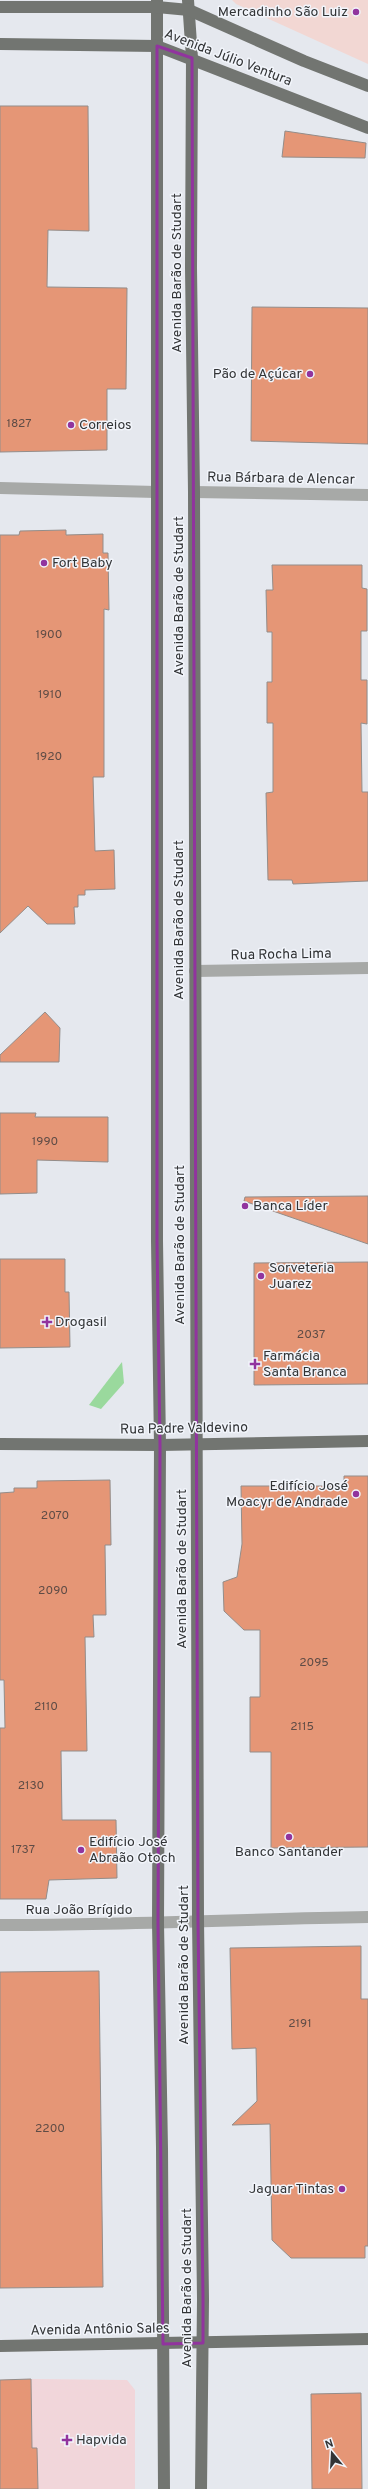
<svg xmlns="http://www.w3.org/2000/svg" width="368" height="2489" font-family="Overpass,sans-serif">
  <rect width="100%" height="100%" fill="#e5e8ee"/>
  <polygon fill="#f2d7d3" points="232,0 368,0 368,64 236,4"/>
  <polygon fill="#f1d6da" points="31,2379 127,2380 135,2390 135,2489 0,2489 0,2380"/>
  <polygon fill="#9ad99d" points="122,1362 124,1383 101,1409 89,1405"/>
  <g fill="#e59676" stroke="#938d8a">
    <polygon points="0,106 88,106 89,231 48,230 47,287 127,288 126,389 107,389 107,450 0,452"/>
    <polygon points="285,131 366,143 365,158 282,157"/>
    <polygon points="252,307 368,308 368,444 251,441"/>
    <polygon points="66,530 66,535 103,534 103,553 108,553 109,610 104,609 104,777 93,777 95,851 114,850 115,889 85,890 85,895 78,895 78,907 74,907 75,924 47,924 28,906 0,933 0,535 19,535 20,531"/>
    <polygon points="272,565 362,565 362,588 367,589 367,631 361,631 361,680 367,680 367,724 361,723 362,792 368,792 368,881 293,884 292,880 268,880 266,793 273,792 273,723 267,723 267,682 272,682 272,632 267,632 266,590 273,590"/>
    <polygon points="45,1012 60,1028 59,1062 0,1062 0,1055"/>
    <polygon points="0,1113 36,1113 35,1117 108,1117 108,1162 37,1160 37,1193 0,1194"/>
    <polygon points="368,1196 368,1244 244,1201 245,1197"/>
    <polygon points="0,1259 65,1259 65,1292 69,1292 70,1347 0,1348"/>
    <polygon points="368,1262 368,1384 254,1385 254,1263"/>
    <polygon points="344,1476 368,1476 368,1847 271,1848 271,1752 250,1752 250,1697 260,1697 260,1630 244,1630 224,1611 223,1582 237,1577 242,1544 241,1486 344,1486"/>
    <polygon points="110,1480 111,1545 105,1545 106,1615 93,1615 94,1637 85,1637 87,1751 61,1751 62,1820 116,1820 117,1878 49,1880 46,1899 0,1899 0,1728 5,1728 4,1680 0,1680 0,1493 14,1492 14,1488 37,1488 37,1481"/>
    <polygon points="361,1946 361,1999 368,1999 368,2246 365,2246 365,2258 291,2258 272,2240 270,2124 232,2125 257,2101 256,2048 232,2049 230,1948"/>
    <polygon points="99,1971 103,2287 0,2288 0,1972"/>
    <polygon points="31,2379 32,2448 37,2448 38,2489 0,2489 0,2380"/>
    <polygon points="361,2393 362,2489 312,2489 311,2394"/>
  </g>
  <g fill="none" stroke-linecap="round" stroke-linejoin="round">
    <g stroke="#a7a9a7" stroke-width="12">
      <polyline points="0,488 156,492"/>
      <polyline points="194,492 368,495"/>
      <polyline points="195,971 368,968"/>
      <path d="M0,1925C123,1925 245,1919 368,1917"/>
    </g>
    <g stroke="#727571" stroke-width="12">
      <polyline points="157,0 157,1241 160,1445 158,1923 162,2148 164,2489"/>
      <polyline points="188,0 192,58 191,268 194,492 198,1920 203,2299 201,2489"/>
      <polyline points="0,7 157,7 189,10 304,61 368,86"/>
      <polyline points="0,44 157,46 368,128"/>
      <polyline points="0,1444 160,1445 368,1441"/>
      <polyline points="0,2346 368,2339"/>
    </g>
  </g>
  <path fill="none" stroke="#91349e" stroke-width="3" stroke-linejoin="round" d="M157,46L192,58L198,1920L203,2299V2343L163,2344L158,1923L160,1445L157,1241Z"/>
  <g fill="#91349e" stroke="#f2f5fb" stroke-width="1.5">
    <circle cx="356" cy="12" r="4"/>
    <circle cx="310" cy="374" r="4"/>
    <circle cx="71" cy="425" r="4"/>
    <circle cx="44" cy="563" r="4"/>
    <circle cx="245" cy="1206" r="4"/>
    <circle cx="261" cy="1276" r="4"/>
    <path d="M45 1316h4v4h4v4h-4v4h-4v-4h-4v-4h4z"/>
    <path d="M253 1358h4v4h4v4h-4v4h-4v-4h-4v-4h4z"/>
    <circle cx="356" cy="1494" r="4"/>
    <circle cx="289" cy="1837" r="4"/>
    <circle cx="81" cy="1850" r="4"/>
    <circle cx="342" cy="2189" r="4"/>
    <path d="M65 2434h4v4h4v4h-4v4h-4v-4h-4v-4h4z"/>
  </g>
  <g text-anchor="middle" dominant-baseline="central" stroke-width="3" stroke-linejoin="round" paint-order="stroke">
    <g font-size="12" fill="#5f4c46">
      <text x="19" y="424">1827</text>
      <text x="49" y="635">1900</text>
      <text x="50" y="695">1910</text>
      <text x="49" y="757">1920</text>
      <text x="45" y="1142">1990</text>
      <text x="311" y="1335">2037</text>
      <text x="55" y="1516">2070</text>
      <text x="53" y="1591">2090</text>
      <text x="314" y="1663">2095</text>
      <text x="46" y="1707">2110</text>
      <text x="302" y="1727">2115</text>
      <text x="31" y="1786">2130</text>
      <text x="23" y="1850">1737</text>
      <text x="300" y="2024">2191</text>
      <text x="50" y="2129">2200</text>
    </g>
    <g font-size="14" fill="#323436" stroke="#f2f5fb" text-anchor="start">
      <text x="348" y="12" text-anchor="end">Mercadinho São Luiz</text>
      <text x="302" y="374" text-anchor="end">Pão de Açúcar</text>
      <text x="79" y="425">Correios</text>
      <text x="52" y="563">Fort Baby</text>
      <text x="253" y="1206">Banca Líder</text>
      <text x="269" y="1268">Sorveteria<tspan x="269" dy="16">Juarez</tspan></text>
      <text x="55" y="1322">Drogasil</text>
      <text x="263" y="1356">Farmácia<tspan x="263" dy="16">Santa Branca</tspan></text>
      <text x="348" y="1486" text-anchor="end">Edifício José<tspan x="348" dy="16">Moacyr de Andrade</tspan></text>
      <text x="89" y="1842">Edifício José<tspan x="89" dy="16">Abraão Otoch</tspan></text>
      <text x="289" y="1852" text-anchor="middle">Banco Santander</text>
      <text x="334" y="2189" text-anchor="end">Jaguar Tintas</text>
      <text x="76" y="2440">Hapvida</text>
    </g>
    <g font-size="14" fill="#323436" stroke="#f2f5fb">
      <text transform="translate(228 58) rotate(21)">Avenida Júlio Ventura</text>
      <text transform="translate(177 273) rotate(-90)">Avenida Barão de Studart</text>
      <text transform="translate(281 479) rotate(1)">Rua Bárbara de Alencar</text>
      <text transform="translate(179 596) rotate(-90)">Avenida Barão de Studart</text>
      <text transform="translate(179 920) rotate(-90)">Avenida Barão de Studart</text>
      <text transform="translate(281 955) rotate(-1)">Rua Rocha Lima</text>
      <text transform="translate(180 1245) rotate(-90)">Avenida Barão de Studart</text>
      <text transform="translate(184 1429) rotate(-1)">Rua Padre Valdevino</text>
      <text transform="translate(182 1569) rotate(-90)">Avenida Barão de Studart</text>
      <text x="79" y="1910">Rua João Brígido</text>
      <text transform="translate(184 1965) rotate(-90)">Avenida Barão de Studart</text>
      <text transform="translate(187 2288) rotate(-90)">Avenida Barão de Studart</text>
      <text transform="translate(100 2330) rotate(-1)">Avenida Antônio Sales</text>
    </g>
  </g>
  <g transform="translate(332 2453) rotate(342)" stroke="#f2f5fb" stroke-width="3" paint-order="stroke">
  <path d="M0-3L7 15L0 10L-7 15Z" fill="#323436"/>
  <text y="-6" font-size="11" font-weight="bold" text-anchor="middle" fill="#323436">N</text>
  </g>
</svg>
